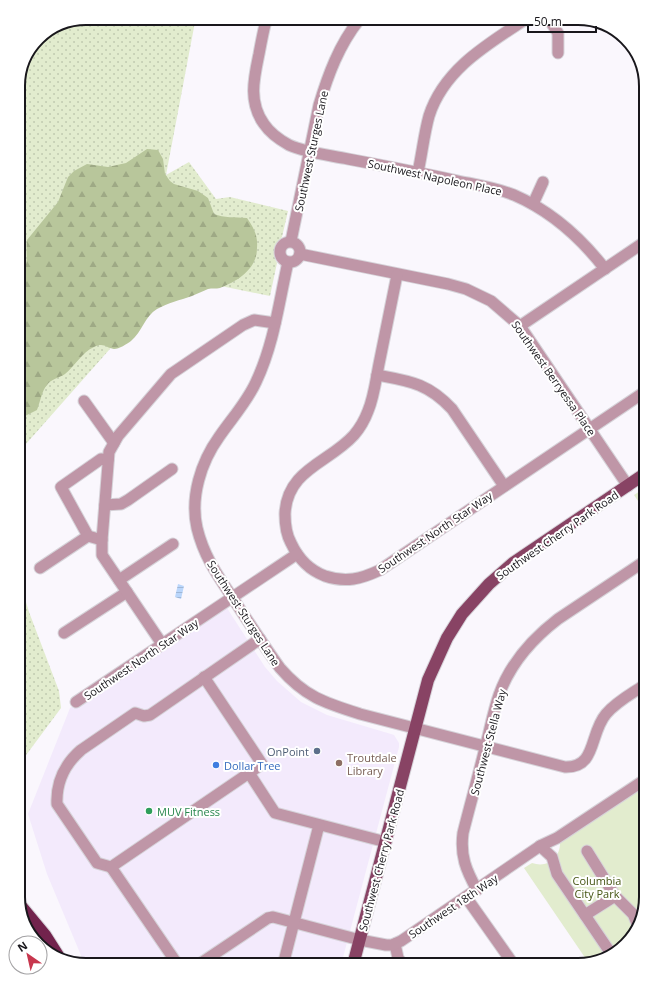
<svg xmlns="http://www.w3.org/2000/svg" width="664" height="983" font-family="'Open Sans',sans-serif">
  <defs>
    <pattern id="grass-dots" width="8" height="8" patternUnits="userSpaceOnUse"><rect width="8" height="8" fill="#e2ecce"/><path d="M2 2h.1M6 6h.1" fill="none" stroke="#c1cab0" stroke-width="1.8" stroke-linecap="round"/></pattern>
    <pattern id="forest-firs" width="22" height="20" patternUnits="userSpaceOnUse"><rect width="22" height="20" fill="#b8c69b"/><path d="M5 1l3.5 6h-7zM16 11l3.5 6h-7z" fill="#9ea985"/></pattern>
    <pattern id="water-rules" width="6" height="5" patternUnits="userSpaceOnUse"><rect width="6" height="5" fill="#bad6fb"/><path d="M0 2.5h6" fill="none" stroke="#9fb7d7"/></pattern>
  </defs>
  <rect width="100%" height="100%" fill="#faf7fd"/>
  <polygon fill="#f3eafc" points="225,605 265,667 277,681 301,702 327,715 391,734 394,735 399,743 399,747 341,965 85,965 47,874 28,814 70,708"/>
  <g fill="url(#grass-dots)">
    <polygon points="195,22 166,175 189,162 216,199 230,197 288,211 282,237 275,245 274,249 275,259 277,263 270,296 153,272 147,307 18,453 18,82 38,38 60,23"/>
    <polygon points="18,576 29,612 59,691 61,708 18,766"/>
  </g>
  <path fill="url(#forest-firs)" d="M147,149L158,150L163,159L165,174L170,181L174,184L198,191L208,198L214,214C224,218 235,217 247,218C254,228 258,236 257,248C257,269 238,281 220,288C216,289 212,288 208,289C203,291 197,294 192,296C180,300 168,303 157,309C145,316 142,332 131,341C127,344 119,349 114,349C106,348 104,342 94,347C82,352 75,366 65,374C59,378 51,379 47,385C42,390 40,403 37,410L21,418L18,421V278C31,265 25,256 27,240L58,202L68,177L74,171L87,164L108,167L126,163Z"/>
  <g fill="#e2ecce">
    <polygon points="646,487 646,513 634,495"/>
    <path d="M645,747H646V790L642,793L646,798V897L637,931L612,956L588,962L524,868L532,863C547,868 560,859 560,843L638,780Z"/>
  </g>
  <polygon fill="url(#water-rules)" points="178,584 184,586 181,599 175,597"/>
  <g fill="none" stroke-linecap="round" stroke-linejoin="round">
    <g stroke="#d6d3d9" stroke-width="13">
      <g id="minor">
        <polyline points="548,18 558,33 558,53"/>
        <path d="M266,21C263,32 261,43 259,54C254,78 248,102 264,124C270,133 280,140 289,145C307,153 329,155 348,159C385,166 422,173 458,181C477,185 496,188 514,195C551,211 581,238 605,269"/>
        <path d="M418,172C422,154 424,134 429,116C444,69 488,44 526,19"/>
        <polyline points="533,204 543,182"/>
        <path d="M291,241L319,105C328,75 339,45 359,20"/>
        <circle cx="290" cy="252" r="10"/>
        <polyline points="300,254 448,284 466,289 491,301 520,326 628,486"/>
        <path d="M288,262C279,302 274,344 256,382C247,402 232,418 219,437C201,462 190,497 197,528C204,557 218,576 234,600C249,623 264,646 280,668C305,697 325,703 360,714L565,767C597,768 589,734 606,714C617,701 633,693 646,684"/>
        <path d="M397,275C391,304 385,334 379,364C376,379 374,397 368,411C365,419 360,428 354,435C329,463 287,469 285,514C285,524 286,534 291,543C298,558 309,570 325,576C346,583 361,579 380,570L646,391"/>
        <polyline points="520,326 646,241"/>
        <path d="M377,375C409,381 428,383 452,409L504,486"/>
        <polyline points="84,401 114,443"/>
        <polyline points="105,505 121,504 128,500 172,469"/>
        <polyline points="102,540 88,536 61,487 101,459 108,460"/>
        <polyline points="40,568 88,536"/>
        <polyline points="119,580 173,544"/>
        <polyline points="64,633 127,592"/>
        <polyline points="162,644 102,555 102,540 109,452 118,436 171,374 243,325 254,320 275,323"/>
        <polyline points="204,677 262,764 249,773"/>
        <polyline points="76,702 297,554"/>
        <polyline points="540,846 552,857 557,874 612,955"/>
        <polyline points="587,851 615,896 633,914 638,926"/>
        <path d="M111,867L97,863L57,804C56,782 65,764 81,750L135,713L144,716L150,715L260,639"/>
        <path d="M477,890C466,870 460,856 463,833C470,805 478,777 485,748C490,730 493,712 499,695C510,664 532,639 558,619L645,561"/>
        <polyline points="466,897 514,965"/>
        <polyline points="585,915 615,896"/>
        <polyline points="395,944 398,958 403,965"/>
        <polyline points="178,965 111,867 249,773 275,813 386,842"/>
        <polyline points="198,965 268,918 273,917 360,940 386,945 392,945 401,941 540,846 557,838 646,779"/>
        <polyline points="283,965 319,825"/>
      </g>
    </g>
    <g stroke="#d6d3d9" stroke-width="14">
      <polyline id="major" points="353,965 428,680 447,638 462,614 489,584 513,563 646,473"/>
    </g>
    <g stroke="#d6d3d9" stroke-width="14">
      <polyline id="highway" points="21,906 45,935 59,957"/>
    </g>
    <use href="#minor" stroke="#bf96a7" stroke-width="11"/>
    <use href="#major" stroke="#884364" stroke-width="12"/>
    <use href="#highway" stroke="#72234d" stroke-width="12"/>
  </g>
  <circle fill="#5c6f8a" stroke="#fff" stroke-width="1.5" cx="317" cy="751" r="4"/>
  <circle fill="#8d6e63" stroke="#fff" stroke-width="1.5" cx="339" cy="763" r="4"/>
  <circle fill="#3f7fe0" stroke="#fff" stroke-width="1.5" cx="216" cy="765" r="4"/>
  <circle fill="#2e9e5b" stroke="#fff" stroke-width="1.5" cx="149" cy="811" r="4"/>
  <g text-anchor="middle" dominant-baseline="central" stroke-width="4" stroke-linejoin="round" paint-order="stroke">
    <g font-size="11" fill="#19171c" stroke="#fff">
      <text transform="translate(311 151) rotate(-78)">Southwest Sturges Lane</text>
      <text transform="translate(435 177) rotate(12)">Southwest Napoleon Place</text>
      <text transform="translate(554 378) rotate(55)">Southwest Berryessa Place</text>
      <text transform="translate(435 532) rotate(-34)">Southwest North Star Way</text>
      <text transform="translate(557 535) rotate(-35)">Southwest Cherry Park Road</text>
      <text transform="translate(244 613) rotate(57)">Southwest Sturges Lane</text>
      <text transform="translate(141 659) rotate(-34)">Southwest North Star Way</text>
      <text transform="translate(488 742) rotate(-75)">Southwest Stella Way</text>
      <text transform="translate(381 860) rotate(-75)">Southwest Cherry Park Road</text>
      <text transform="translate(453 906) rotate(-34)">Southwest 18th Way</text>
    </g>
    <g font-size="11" fill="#4e5e75" stroke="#fff" text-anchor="end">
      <text x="309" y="751">OnPoint</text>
    </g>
    <g font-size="11" fill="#785e54" stroke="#fff" text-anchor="start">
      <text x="347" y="757">Troutdale<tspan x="347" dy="13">Library</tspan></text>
    </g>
    <g font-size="11" fill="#366cbe" stroke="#fff" text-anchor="start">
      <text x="224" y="765">Dollar Tree</text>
    </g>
    <g font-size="11" fill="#27864d" stroke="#fff" text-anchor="start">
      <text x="157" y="811">MUV Fitness</text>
    </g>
    <g font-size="11" fill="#455513" stroke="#fff">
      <text x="597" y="880">Columbia<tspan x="597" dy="13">City Park</tspan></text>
    </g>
  </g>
  <path d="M0 0H664V983H0ZM86 25H578A61 61 0 0 1 639 86V897A61 61 0 0 1 578 958H86A61 61 0 0 1 25 897V86A61 61 0 0 1 86 25Z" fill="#fff" fill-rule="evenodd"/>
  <path fill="none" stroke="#19171c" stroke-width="2" d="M86 25H578A61 61 0 0 1 639 86V897A61 61 0 0 1 578 958H86A61 61 0 0 1 25 897V86A61 61 0 0 1 86 25Z"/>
  <g transform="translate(28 955) rotate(326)"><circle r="19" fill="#ffffff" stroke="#a3a2a4"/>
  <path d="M0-3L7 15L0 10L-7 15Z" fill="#c7374e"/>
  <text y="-6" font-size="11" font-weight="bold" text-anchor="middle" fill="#19171c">N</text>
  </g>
  <path d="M528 26v6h68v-6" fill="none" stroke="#19171c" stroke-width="2"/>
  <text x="534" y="26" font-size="12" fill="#19171c" stroke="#ffffff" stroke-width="3" paint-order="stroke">50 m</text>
</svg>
